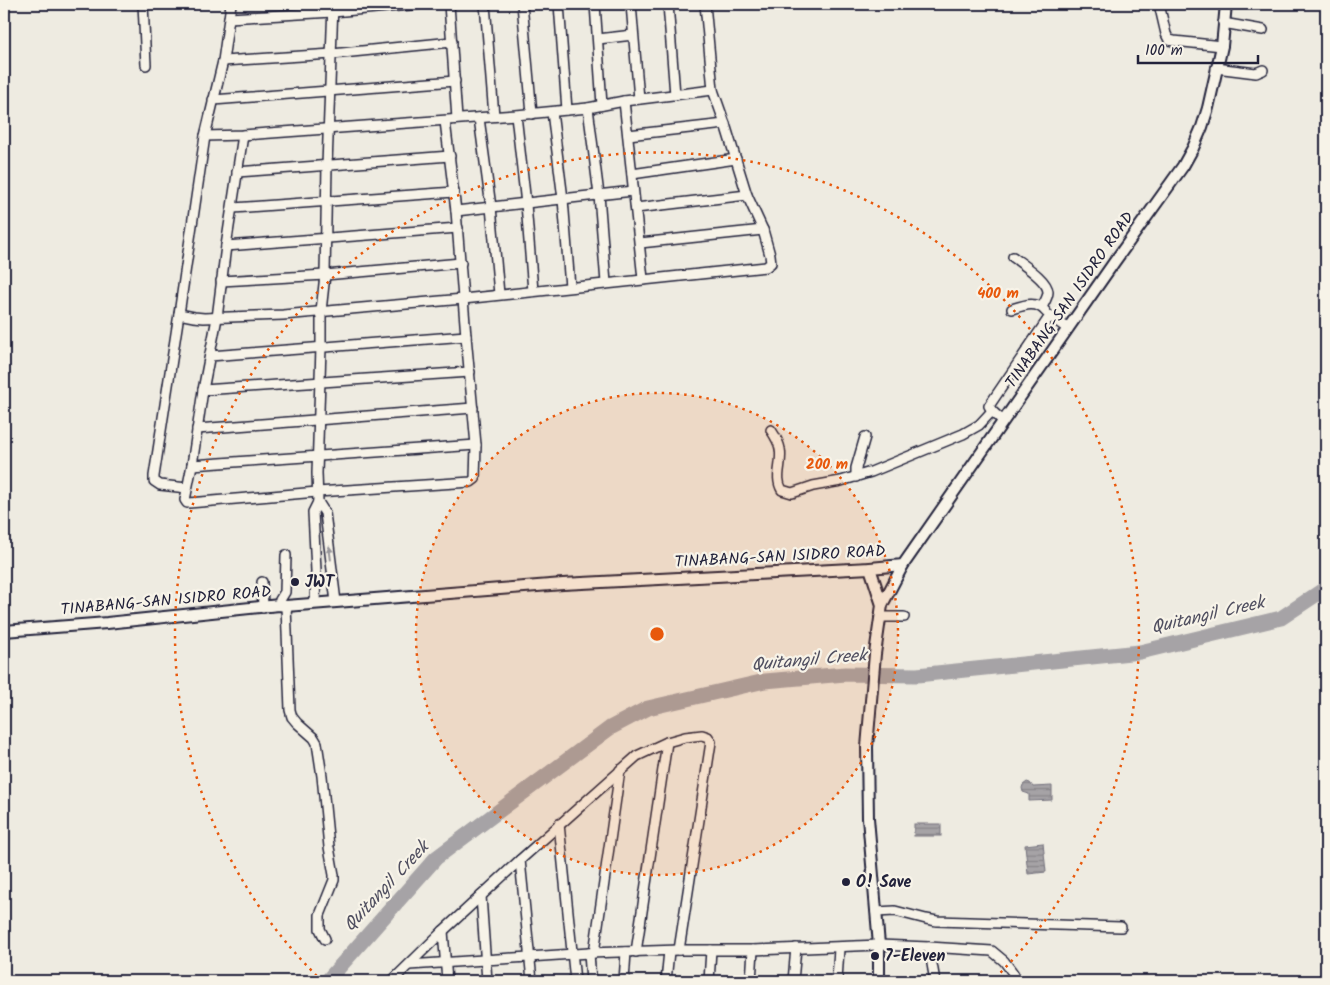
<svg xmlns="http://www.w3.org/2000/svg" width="1330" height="985" font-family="Kalam,sans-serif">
  <defs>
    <pattern id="water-rules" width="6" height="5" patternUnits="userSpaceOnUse" patternTransform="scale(1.25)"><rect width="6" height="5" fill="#a6a3a6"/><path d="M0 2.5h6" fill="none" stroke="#878488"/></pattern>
  </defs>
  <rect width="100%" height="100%" fill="#eeebe1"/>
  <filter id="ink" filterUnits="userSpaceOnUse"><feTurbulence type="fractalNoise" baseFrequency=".02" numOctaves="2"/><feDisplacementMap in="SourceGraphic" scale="10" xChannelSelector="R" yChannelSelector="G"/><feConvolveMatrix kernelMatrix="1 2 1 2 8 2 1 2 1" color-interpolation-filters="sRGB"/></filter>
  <g filter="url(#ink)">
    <g fill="url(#water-rules)" stroke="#716f7b">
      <polygon points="1027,782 1030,783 1033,787 1052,786 1052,800 1029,801 1029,794 1023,792 1022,788 1023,785"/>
      <rect x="914" y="824" width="27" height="12"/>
      <polygon points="1043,843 1046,872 1028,874 1025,845"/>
    </g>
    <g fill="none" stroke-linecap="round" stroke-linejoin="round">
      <polyline stroke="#a6a3a6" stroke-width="15" points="327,981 436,858 610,728 648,708 765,681 845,674 917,675 1140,652 1281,618 1326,588"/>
      <g stroke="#22223b" stroke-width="12">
        <g id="minor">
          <polyline points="143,4 146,65"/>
          <polyline points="449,4 457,119"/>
          <polyline points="485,4 494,116"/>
          <polyline points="522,4 532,114"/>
          <polyline points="559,4 567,110"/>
          <polyline points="595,4 602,105"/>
          <polyline points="631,4 639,99"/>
          <polyline points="668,4 675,95"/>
          <polyline points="1159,4 1166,34 1169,40 1174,41 1222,46"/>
          <polyline points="229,18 333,12 421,4"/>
          <polyline points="1223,23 1263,30"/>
          <polyline points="598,39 633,35"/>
          <polyline points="223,61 332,54 452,42"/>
          <polyline points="1216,68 1256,73 1263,70"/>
          <polyline points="213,100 455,81"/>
          <polyline points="624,101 643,279"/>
          <polyline points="588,108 599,195 606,283"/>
          <polyline points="552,112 563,199 570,287"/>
          <polyline points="516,115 526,204 533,291"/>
          <polyline points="479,118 491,207 499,294"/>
          <polyline points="243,135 226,246 217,318 203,390 192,465 185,500 187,503 189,503 317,492 471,482 475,479 476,445 466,336 456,211 445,121"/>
          <polyline points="628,135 725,124"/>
          <polyline points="205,136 243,135 516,115 588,108 624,101 713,90"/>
          <polyline points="237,172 450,156"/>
          <polyline points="632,174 736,159"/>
          <polyline points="233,208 454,192"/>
          <polyline points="636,208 747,195"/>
          <polyline points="456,211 633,191"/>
          <polyline points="640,243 763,230"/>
          <polyline points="226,246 458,228"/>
          <path d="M1013,257C1022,264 1048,280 1048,292C1048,297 1044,303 1042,307"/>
          <polyline points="221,281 325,275 461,263"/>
          <path d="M1012,309C1024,305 1037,300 1046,312"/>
          <polyline points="179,314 194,317 204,318 283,315 463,299 766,267 771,263 770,255 763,230 747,195 725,124 713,90 705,4"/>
          <polyline points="210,356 466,336"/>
          <polyline points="203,390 470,372"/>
          <polyline points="1003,421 992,411 989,406 991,403 1050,316 1068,329"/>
          <polyline points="197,429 473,408"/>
          <path d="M771,430C775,436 779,442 780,449C783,463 774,477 782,490L792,493L813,486L841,481L871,472L963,434L979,425L992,411"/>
          <polyline points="192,465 476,445"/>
          <polyline points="856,477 856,468 865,437"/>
          <polyline points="187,488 160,485 154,481 154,476 179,314 205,136 223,61 231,4"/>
          <polyline points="318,502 317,473 321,347 321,311 325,275 327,165 333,4"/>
          <polyline points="262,582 263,608"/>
          <polyline points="315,603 316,571 313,512 318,502 325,513 336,602"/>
          <polyline points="279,605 280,600 285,592 286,555"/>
          <polyline points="286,606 290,710 292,717 297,723 314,738 317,743 322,776 329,847 334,875 334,880 320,915 320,929 325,939"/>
          <polyline points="881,617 904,617"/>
          <polyline points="559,824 575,981"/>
          <polyline points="520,860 532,981"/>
          <polyline points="481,896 487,981"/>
          <polyline points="876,912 895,911 926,919 937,921 1121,927"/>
          <polyline points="443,931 447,981"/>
          <polyline points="929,947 935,981"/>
          <polyline points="636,952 667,742"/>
          <polyline points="589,953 591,981"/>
          <polyline points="594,953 620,770"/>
          <polyline points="409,965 589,953 679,950 753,950 879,945 929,947 992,951 1004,961 1013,973 1017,981"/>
          <polyline points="392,981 443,931 520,860 637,756 667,742 685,737 702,735 708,737 711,742 679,950"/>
          <polyline points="624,981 626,952"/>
          <polyline points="666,981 669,951"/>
          <polyline points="709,981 711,950"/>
          <polyline points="751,981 753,950"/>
          <polyline points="793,981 796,948"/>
          <polyline points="837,981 839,948"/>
        </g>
      </g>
      <g stroke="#22223b" stroke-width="14">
        <g id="tertiary">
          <polyline points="870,568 882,605"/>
          <polyline points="4,631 107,623 279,605 286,606 563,584 870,568 903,565 1115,261 1183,166 1193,148 1202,127 1208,108 1222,46 1226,4"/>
          <polyline points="879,981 879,945 868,818 867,747 875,654 882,605 903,565"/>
        </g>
      </g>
      <use href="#minor" stroke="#f7f3e8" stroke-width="9"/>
      <use href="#tertiary" stroke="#f7f3e8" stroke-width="10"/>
    </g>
    <defs><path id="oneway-solid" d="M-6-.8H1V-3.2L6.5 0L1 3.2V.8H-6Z" transform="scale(1.25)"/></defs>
    <use fill="#97959a" href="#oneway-solid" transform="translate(330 553) rotate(-97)"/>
  </g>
  <circle cx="657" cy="634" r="241" fill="#e8590c" fill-opacity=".12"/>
  <g fill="none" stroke="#e8590c" stroke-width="2.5" stroke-dasharray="2.5 5">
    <circle cx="657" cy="634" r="241"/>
    <path d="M322 981A482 482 0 1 1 992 981"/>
  </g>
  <g fill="#22223b" stroke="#f7f3e8" stroke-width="2">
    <circle cx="295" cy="582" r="5"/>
    <circle cx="846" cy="882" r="5"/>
    <circle cx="875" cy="956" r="5"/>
  </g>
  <g text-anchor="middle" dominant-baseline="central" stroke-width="4.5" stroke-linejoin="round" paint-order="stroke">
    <g font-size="16" fill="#22223b" stroke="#f7f3e8">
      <text transform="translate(1070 300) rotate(-55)">TINABANG-SAN ISIDRO ROAD</text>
      <text transform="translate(780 557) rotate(-3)">TINABANG-SAN ISIDRO ROAD</text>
      <text transform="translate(166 601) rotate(-5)">TINABANG-SAN ISIDRO ROAD</text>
    </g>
    <g font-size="16" font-weight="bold" fill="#22223b" stroke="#f7f3e8" text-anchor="start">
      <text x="305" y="582">JWT</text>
      <text x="856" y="882">O! Save</text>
      <text x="885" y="956">7-Eleven</text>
    </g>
    <g font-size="18" font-style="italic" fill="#504f60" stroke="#f7f3e8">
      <text transform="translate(1208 616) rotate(-13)">Quitangil Creek</text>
      <text transform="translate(809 661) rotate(-5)">Quitangil Creek</text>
      <text transform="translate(387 887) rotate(-47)">Quitangil Creek</text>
    </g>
  </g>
  <circle cx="657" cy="634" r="8" fill="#e8590c" stroke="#f7f3e8" stroke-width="2.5"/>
  <g font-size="15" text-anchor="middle" font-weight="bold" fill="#e8590c" stroke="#f7f3e8" stroke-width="4.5" stroke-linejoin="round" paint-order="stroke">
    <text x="998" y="298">400 m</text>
    <text x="827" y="469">200 m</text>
  </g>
  <rect width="1330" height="985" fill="none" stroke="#f7f3e8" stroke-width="20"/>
  <rect x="10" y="10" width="1310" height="965" fill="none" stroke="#22223b" stroke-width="2" filter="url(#ink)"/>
  <path d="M1138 55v8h120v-8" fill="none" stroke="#22223b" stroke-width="2.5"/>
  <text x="1145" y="55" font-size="15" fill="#22223b" stroke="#f7f3e8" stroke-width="4" paint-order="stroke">100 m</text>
</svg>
